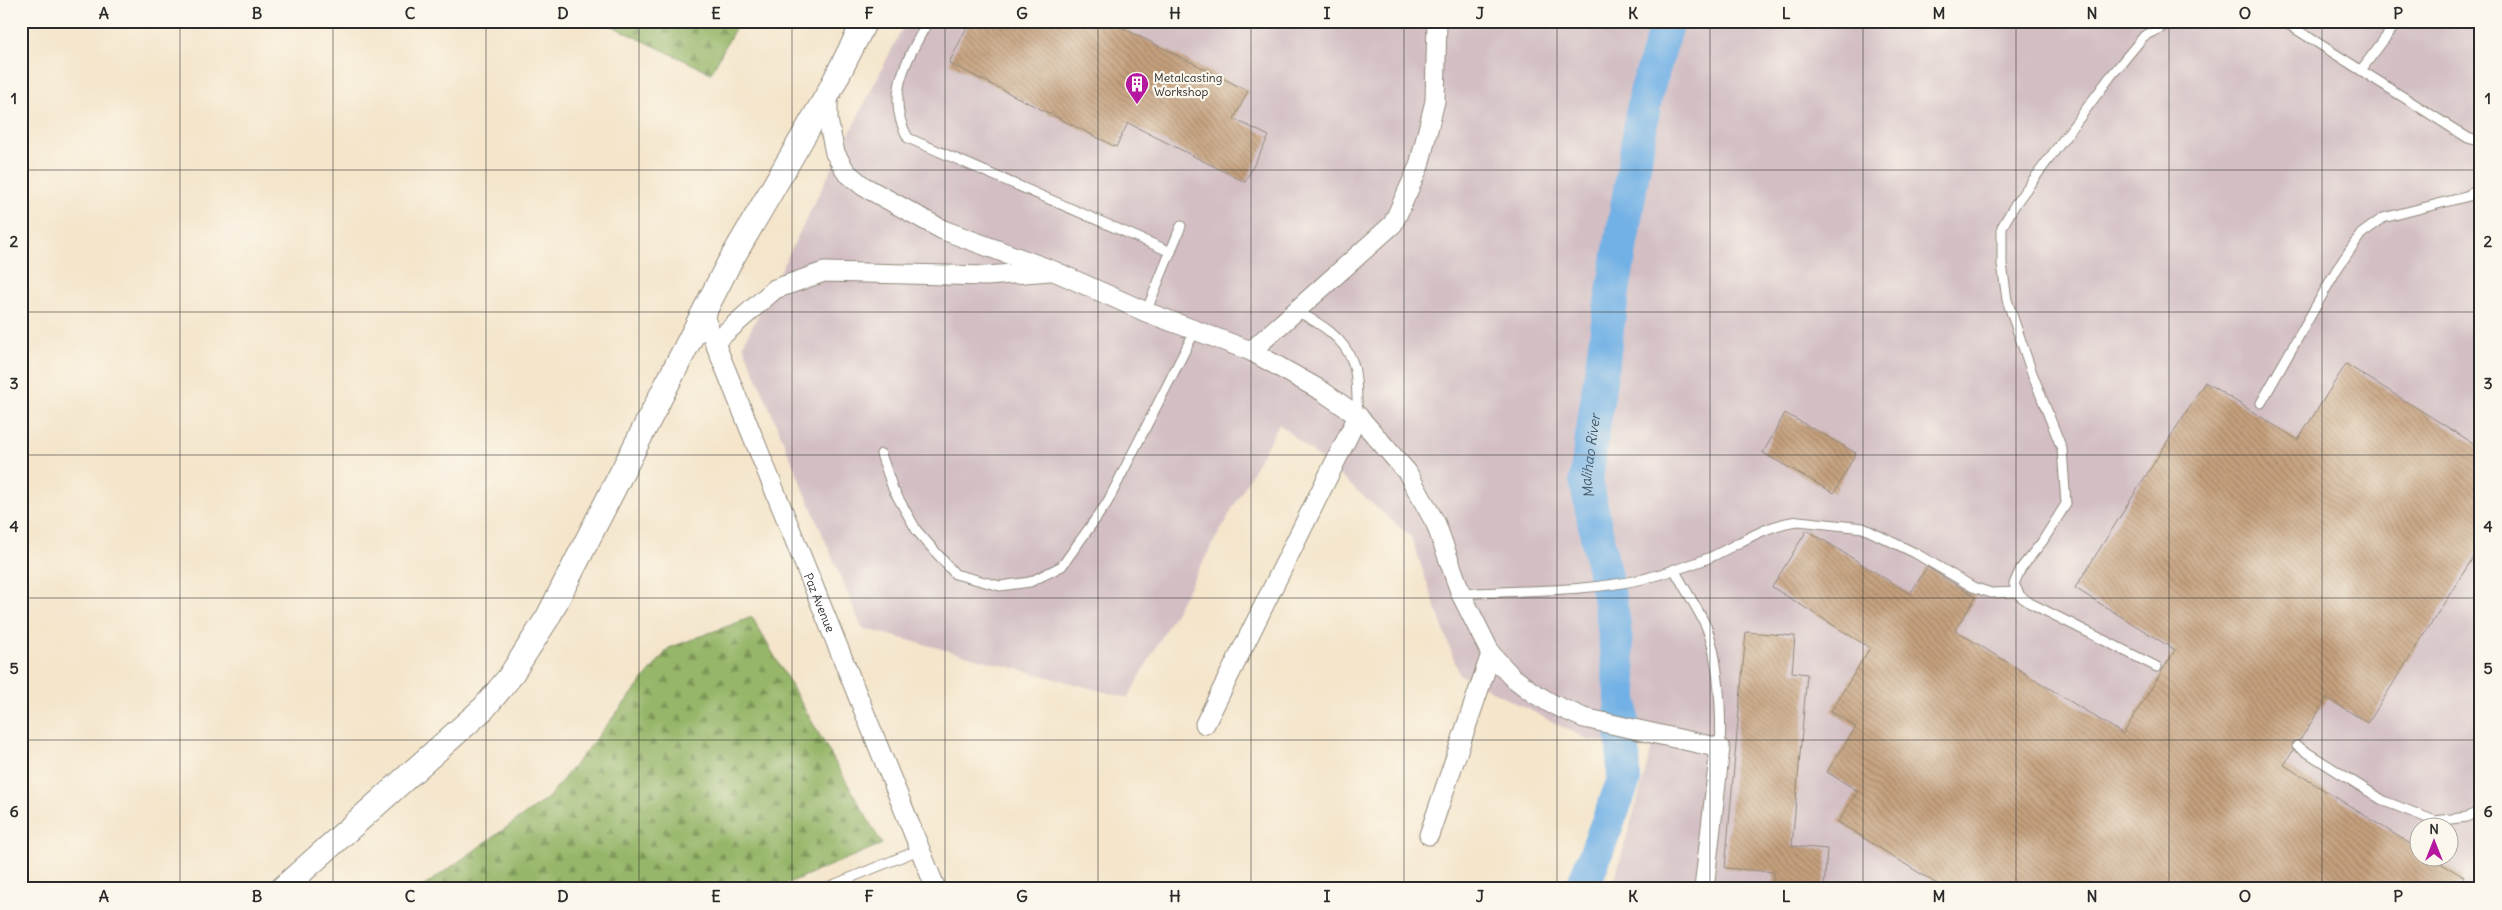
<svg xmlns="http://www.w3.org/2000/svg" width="2502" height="910" font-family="Delius,sans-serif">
  <defs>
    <pattern id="forest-firs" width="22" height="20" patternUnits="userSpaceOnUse" patternTransform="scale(1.25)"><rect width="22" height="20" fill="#96b669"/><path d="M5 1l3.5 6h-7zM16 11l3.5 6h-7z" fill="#7b9457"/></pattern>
    <pattern id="building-back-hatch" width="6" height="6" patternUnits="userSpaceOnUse" patternTransform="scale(1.25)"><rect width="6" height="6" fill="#c5a07d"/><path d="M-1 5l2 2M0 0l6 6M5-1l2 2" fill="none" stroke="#a08367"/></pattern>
  </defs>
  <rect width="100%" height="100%" fill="#fbf7ec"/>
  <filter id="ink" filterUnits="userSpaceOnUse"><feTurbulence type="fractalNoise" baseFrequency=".02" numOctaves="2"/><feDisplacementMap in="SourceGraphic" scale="10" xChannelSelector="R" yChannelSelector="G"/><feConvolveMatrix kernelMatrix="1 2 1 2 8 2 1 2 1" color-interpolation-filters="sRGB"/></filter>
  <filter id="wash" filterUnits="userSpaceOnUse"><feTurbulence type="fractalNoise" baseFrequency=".0096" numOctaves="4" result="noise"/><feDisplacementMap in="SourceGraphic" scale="20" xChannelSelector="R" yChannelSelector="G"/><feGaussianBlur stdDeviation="1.12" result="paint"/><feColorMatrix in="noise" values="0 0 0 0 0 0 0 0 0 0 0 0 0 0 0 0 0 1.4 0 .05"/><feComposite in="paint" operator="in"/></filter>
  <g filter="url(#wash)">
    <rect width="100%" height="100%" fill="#f4e5cb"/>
    <path fill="#d2bec3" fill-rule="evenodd" d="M906,21H2481V889H1612L1652,748L1588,740L1459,674L1411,537L1279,424L1128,698L862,628L743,345ZM2420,828H2450V858H2420Z"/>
    <g fill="url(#forest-firs)" stroke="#60704a">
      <polygon points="602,21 739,21 711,73"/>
      <polygon points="752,617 882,844 774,889 420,889 548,798 669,648"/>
    </g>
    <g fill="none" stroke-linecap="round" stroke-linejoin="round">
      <path stroke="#72b1e5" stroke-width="34" id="s1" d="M1582,889L1624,780L1621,694L1613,618L1586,480L1609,316L1646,93L1668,21"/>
    </g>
    <g id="blocks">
      <g fill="url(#building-back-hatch)">
        <polygon points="970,21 1109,21 1248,91 1234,119 1269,136 1245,182 1128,123 1116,147 949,63"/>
        <polygon points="2346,364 2481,448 2481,545 2368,723 2327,698 2300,740 2292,742 2293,751 2284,765 2420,850 2420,858 2432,858 2464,877 2457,889 1945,889 1838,822 1858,791 1827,772 1856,727 1831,711 1870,648 1772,587 1807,530 1910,594 1927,567 1976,597 1955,630 2123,734 2175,650 2075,588 2205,382 2298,440"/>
        <polygon points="1785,413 1856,453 1834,493 1763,453"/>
        <polygon points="1746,632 1795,636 1792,672 1807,674 1792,846 1827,849 1824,889 1773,885 1774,872 1725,868"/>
      </g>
    </g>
  </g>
  <g filter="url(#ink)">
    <use href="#blocks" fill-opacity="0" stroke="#90887b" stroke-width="1"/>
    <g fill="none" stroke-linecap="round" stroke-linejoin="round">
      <g stroke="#90887b" stroke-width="11">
        <g id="service">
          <path d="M928,21C907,60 884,95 908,138L1171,252"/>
          <polyline points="2283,21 2468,138 2481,142"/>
          <polyline points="2361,70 2398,21"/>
          <path d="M1297,311C1319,323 1344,337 1353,363C1358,377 1356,398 1358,414"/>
          <polyline points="1146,312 1181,226"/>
          <polyline points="2261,403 2337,269 2361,234 2383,218 2469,196 2481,184"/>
          <polyline points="881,454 893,489 917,531 955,574 1000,586 1030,582 1062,566 1107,503 1196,329"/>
          <path d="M1674,569C1684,588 1697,607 1706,626C1719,657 1722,715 1720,748"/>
          <path d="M1461,594C1520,590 1586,592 1643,579C1665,573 1690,566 1711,557C1739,544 1767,524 1799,521L1863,528L1915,553L1973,587L1991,593L2018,592"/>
          <polyline points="2157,667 2030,603 2020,596 2014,584 2021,568 2042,542 2066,504 2062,449 2032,373 2007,300 2002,264 2002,227 2016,203 2110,77 2144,36 2174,21"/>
          <polyline points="2297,746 2384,801 2435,821 2467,817 2481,811"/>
          <polyline points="823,889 921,849"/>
        </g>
      </g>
      <g stroke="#90887b" stroke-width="21">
        <g id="minor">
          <polyline points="828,94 828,120 835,153 846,172 863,186 943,230 1054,271 1146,312 1251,351 1322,391 1358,416 1407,472 1436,524 1461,594 1491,654 1511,676 1532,692 1552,704 1584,718 1720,748 1704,889"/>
          <path id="s2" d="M704,316L936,889"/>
          <polyline points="715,342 775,289 824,272 987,276 1050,271"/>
          <polyline points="1251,351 1393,224 1419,166 1435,101 1437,21"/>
          <polyline points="1205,724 1358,416"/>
          <polyline points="1429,835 1491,654"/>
        </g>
      </g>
      <g stroke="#90887b" stroke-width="26">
        <polyline id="tertiary" points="282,889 484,708 509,678 548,617 728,265 828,94 865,21"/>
      </g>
      <use href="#service" stroke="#fff" stroke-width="9"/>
      <use href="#minor" stroke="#fff" stroke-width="19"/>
      <use href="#tertiary" stroke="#fff" stroke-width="24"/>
    </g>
  </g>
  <path fill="none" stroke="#2b2b2b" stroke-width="1" stroke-opacity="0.55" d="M180,21V889M333,21V889M486,21V889M639,21V889M792,21V889M945,21V889M1098,21V889M1251,21V889M1404,21V889M1557,21V889M1710,21V889M1863,21V889M2016,21V889M2169,21V889M2322,21V889M21,170H2481M21,312H2481M21,455H2481M21,598H2481M21,740H2481"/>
  <defs>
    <g id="building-pin" transform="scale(1.25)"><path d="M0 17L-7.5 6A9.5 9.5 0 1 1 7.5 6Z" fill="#b5179e" stroke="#fbf7ec"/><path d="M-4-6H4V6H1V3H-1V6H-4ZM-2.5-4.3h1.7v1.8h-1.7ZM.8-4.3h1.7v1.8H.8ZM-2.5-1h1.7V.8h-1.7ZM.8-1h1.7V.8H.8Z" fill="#fff"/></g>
  </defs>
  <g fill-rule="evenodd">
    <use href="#building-pin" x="1137" y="84"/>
  </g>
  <g text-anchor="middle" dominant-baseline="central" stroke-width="4.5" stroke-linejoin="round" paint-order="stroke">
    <g font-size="12" fill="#2b2b2b" stroke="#fbf7ec" text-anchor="start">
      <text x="1154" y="77">Metalcasting<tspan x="1154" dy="14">Workshop</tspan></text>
    </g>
    <g font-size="12" fill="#2b2b2b" stroke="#fbf7ec">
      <text stroke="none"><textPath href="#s2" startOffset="309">Paz Avenue</textPath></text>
    </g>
    <g font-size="14" font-style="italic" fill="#445a6c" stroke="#fbf7ec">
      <text stroke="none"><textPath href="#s1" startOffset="444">Malihao River</textPath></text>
    </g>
  </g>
  <rect width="2502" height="910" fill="none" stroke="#fbf7ec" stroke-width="55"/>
  <g transform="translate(2434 842)"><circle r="24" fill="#fbf7ec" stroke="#a8a59f"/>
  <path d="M0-4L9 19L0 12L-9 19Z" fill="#b5179e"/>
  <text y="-8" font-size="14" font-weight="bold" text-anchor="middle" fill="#2b2b2b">N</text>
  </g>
  <rect x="28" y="28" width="2446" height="854" fill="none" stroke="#2b2b2b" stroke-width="2"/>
  <g font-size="16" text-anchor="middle" font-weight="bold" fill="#2b2b2b">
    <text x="104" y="19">A</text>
    <text x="257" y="19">B</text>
    <text x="410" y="19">C</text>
    <text x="563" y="19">D</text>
    <text x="716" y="19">E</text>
    <text x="869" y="19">F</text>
    <text x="1022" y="19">G</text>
    <text x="1175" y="19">H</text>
    <text x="1327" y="19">I</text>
    <text x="1480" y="19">J</text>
    <text x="1633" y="19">K</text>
    <text x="1786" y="19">L</text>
    <text x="1939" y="19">M</text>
    <text x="2092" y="19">N</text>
    <text x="2245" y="19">O</text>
    <text x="2398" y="19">P</text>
    <text x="14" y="104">1</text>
    <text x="2488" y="104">1</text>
    <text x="14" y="247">2</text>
    <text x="2488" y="247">2</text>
    <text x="14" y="389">3</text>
    <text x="2488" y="389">3</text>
    <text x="14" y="532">4</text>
    <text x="2488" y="532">4</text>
    <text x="14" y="674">5</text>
    <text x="2488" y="674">5</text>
    <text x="14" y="817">6</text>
    <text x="2488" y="817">6</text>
    <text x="104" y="902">A</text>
    <text x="257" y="902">B</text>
    <text x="410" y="902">C</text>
    <text x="563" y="902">D</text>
    <text x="716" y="902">E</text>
    <text x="869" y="902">F</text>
    <text x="1022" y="902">G</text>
    <text x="1175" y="902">H</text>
    <text x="1327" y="902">I</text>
    <text x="1480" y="902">J</text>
    <text x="1633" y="902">K</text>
    <text x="1786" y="902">L</text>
    <text x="1939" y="902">M</text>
    <text x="2092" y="902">N</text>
    <text x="2245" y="902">O</text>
    <text x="2398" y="902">P</text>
  </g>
</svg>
